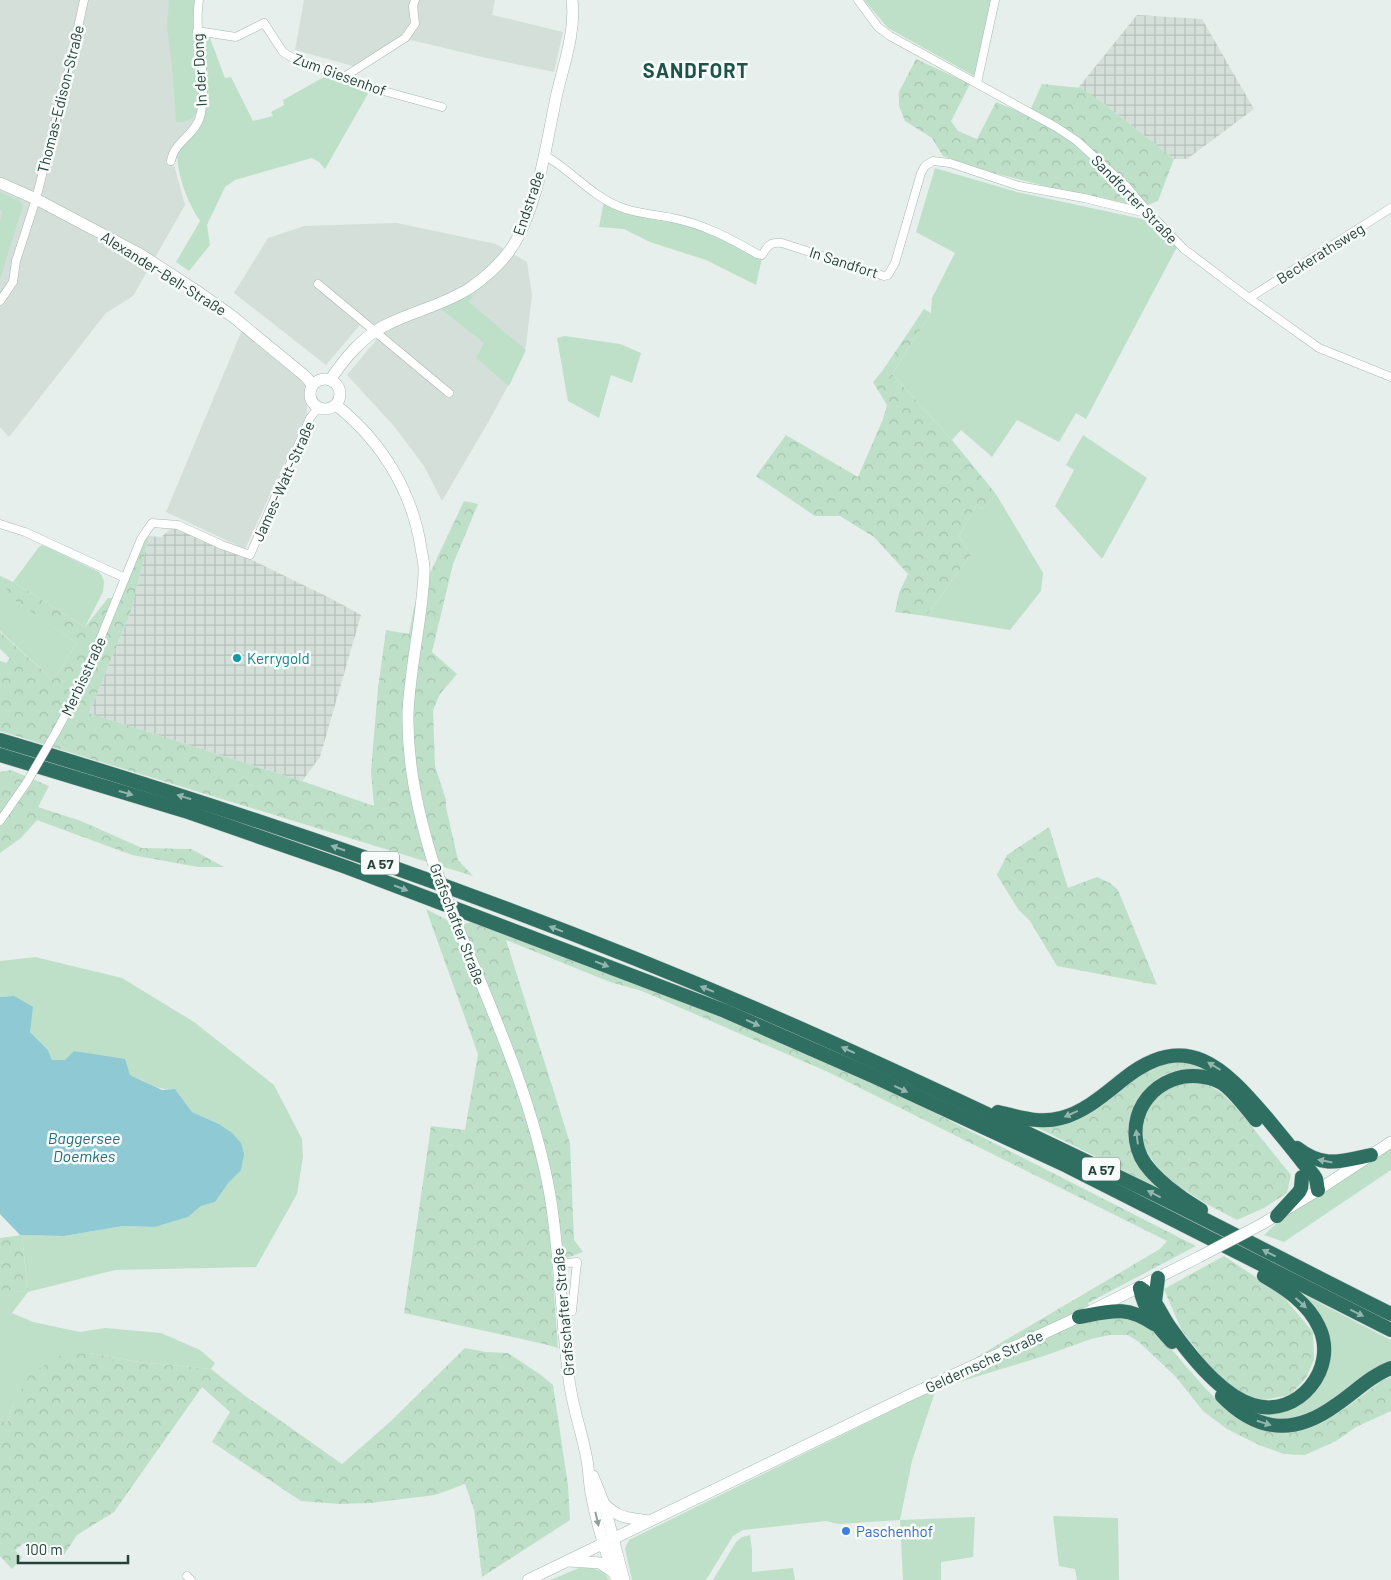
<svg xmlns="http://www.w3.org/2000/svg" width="1391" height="1580" font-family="Barlow,sans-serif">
  <defs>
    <pattern id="industrial-grid" width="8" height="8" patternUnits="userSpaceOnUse" patternTransform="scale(1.25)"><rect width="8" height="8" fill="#d4dfda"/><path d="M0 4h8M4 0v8" fill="none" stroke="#b6c1bc"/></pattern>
    <pattern id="forest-crowns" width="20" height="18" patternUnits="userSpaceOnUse" patternTransform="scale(1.25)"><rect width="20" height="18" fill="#bfe0c8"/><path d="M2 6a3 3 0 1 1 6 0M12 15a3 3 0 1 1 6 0" fill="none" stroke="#a4c1ad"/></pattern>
  </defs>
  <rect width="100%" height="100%" fill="#e6efeb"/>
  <g fill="#d4dfda">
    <polygon points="0,0 199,0 203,89 197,135 173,161 185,205 133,296 106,313 9,437 0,427"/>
    <polygon points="304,0 495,0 492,15 563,32 554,72 482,57 411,40 369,63 364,69 295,50"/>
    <polygon points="397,223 496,244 527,262 532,295 526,346 509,384 490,419 442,501 424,466 394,426 347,375 377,339 360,325 326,365 234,293 268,238 304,226"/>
    <polygon points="242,330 306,384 307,414 245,549 166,512"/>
  </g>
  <g fill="url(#industrial-grid)">
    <polygon points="1137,15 1202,19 1254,109 1187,159 1174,159 1107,106 1078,88"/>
    <polygon points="173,527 183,530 234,554 248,558 330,598 361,615 320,757 302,781 89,713 131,611 149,536 161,537"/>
  </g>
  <g fill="#bfe0c8">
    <path d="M169,0H195L193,16L199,104C196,118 190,123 176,122L172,66L167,27Z"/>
    <polygon points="864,0 994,0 974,76 888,28"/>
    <path d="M202,36L210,38L225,78L231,77L253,121L273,116L271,112L284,105L283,100L324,77L369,92L325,169L319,162L312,158L235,180L225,187L207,225L210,245L189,271L176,262L200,221C187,202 177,174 177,152C189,140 200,129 205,112Z"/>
    <polygon points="935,168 1017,192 1147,220 1177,247 1086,419 1076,413 1059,442 1017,420 992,457 961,430 952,440 892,374 931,313 932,298 955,253 916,232"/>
    <polygon points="0,192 20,201 23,206 0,280 0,221 2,212 0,209"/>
    <polygon points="604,201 706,230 762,258 756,285 706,260 650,242 624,229 599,227"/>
    <polygon points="470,294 473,297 469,302 526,350 509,386 476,358 484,343 441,309"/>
    <polygon points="565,336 620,344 641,353 632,383 611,375 599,418 568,401 557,338"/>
    <polygon points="1083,435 1147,478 1102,559 1055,506 1074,470 1066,465"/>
    <polygon points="996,494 1043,573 1041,591 1010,630 926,616 971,555 959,536 977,504 982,509"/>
    <polygon points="43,545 99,572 102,576 104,582 103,592 85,627 13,582 5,593 77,643 53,680 0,631 0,576 13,582 39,547"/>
    <path d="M35,957L122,978L194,1022L274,1085L302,1139L303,1157L297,1194L256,1267L115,1270L28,1292L12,1313L33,1322L80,1332L105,1328L161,1333L200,1350L215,1363L211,1369L139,1362L90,1353L14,1403L7,1424L0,1418V1290L28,1292L22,1235L64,1236L123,1226L155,1227L188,1217L201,1206L215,1202L219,1124L192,1112L175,1089C153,1091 148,1080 128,1075C104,1068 77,1061 52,1060L48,1050L30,1032L14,996L0,997V961Z"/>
    <polygon points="1391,1145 1391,1170 1284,1242 1264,1235 1280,1220"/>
    <polygon points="1281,1283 1391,1340 1391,1363 1331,1404 1298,1422 1269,1422 1245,1407 1287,1408 1329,1349"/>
    <polygon points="936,1389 912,1461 900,1520 975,1517 973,1557 941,1562 941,1580 903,1580 900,1520 839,1524 826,1521 743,1530 733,1536 706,1580 632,1580 625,1549 629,1540"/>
    <polygon points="1053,1516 1118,1518 1119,1580 1077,1580 1075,1569 1059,1566"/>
    <polygon points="750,1535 752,1550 752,1572 793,1568 795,1580 713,1580 736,1542 742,1537"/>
    <path d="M581,1567C591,1568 605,1569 609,1580H551Z"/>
  </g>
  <g fill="url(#forest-crowns)">
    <polygon points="916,59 970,84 951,121 958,131 977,139 996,102 1028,115 1042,84 1081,88 1107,106 1174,159 1158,201 1140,208 1122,206 979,169 943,156 932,138 905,121 899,106 899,92"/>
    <polygon points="924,309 931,313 892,374 952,440 996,494 982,509 977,504 959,536 971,555 926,616 895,612 899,593 908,574 874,537 840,516 815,516 756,476 786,435 858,477 883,419 887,405 873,382 883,370"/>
    <polygon points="464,501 478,504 453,564 432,652 457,674 440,694 433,710 435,766 446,800 446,807 458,860 473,876 0,731 0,661 6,663 10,658 0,649 0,632 53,680 77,643 4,593 13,582 85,627 108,598 114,598 146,535 149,536 131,611 89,713 302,781 374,806 371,771 378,688 386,630 409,634 414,607"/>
    <polygon points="11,770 49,786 38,807 81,821 142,848 191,849 224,867 198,867 132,855 37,820 21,838 0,853 0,772"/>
    <polygon points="1049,827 1068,888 1097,877 1110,883 1118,890 1157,985 1057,966 1030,921 1018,909 997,875 1007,855"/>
    <path d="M426,909L457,925L484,920L611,965L870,1080L1196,1246L1088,1303L1091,1320C1108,1316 1122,1314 1139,1321C1151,1325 1162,1339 1170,1348C1206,1387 1246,1450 1307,1429C1331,1422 1362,1395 1383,1380L1391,1377V1411L1356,1427L1336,1441L1305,1455L1284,1454L1259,1445L1227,1429L1203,1411L1176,1377L1139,1342L1128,1335H1110L1091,1339L1041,1357L936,1389L867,1422L1160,1249L1167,1241L828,1072L642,991L610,982L506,940L570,1143L574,1240L583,1252L564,1259L555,1232L552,1266L558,1348L544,1344L404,1313L431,1126L465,1130L478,1054Z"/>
    <path d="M1180,1059L1218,1073C1204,1071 1188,1068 1175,1071C1146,1077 1125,1112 1130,1140C1131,1149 1154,1179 1161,1189L1028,1123L1039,1125L1134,1075Z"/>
    <polygon points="1203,1082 1222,1093 1235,1106 1291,1175 1287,1193 1264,1208 1237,1220 1205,1203 1163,1176 1144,1147 1141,1133 1142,1117 1153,1099 1173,1084"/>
    <polygon points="22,1235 28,1292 0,1291 0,1238"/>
    <polygon points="1224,1256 1281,1294 1313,1332 1314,1360 1306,1378 1290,1395 1264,1400 1238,1393 1210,1367 1181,1329 1164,1289"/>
    <polygon points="465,1348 486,1352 508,1353 541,1375 553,1385 568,1485 570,1520 482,1577 474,1510 465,1484 435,1495 370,1503 339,1504 301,1501 212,1442 230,1412 202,1387 114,1512 77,1535 64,1555 39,1551 24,1543 15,1550 22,1558 12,1569 0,1556 0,1418 7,1424 14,1403 29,1376 57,1356 90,1353 139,1362 211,1369 244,1395 342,1464 391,1421"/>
  </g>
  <polygon fill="#8ec9d4" points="14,996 33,1007 30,1032 48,1050 52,1060 65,1060 74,1051 125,1059 130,1075 162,1090 175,1089 192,1112 219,1124 232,1133 241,1143 244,1154 241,1170 228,1183 215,1202 201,1206 188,1217 155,1227 123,1226 64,1236 20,1235 0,1214 0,997"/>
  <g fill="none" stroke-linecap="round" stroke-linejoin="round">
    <g stroke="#a8b8b2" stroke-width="9">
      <g id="street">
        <polyline points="858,0 878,27 890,36 1056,127 1077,141 1127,187 1150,214 1184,249 1249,298 1319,348 1391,377"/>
        <polyline points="197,31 236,37 264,23 283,52 296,60 380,90 442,107"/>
        <polyline points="344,77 405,38 415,24 413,6 415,0"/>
        <polyline points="977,83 995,0"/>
        <path d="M544,155C570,169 591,196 620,207C637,214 655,214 672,218C703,224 730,238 757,254L762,255C768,245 770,242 782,243L884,276L888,275L895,263L921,173L925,166L933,161L950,163L1019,186L1084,198L1150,214"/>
        <path d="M171,161C174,141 197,135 201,113C209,76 193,38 199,0"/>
        <polyline points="318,284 449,393"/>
        <polyline points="1249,298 1391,208"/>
        <polyline points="0,301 13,282 16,261 36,199 69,69 84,0"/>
        <polyline points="0,524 25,532 125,578"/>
        <polyline points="56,732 81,686 141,539 152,523 178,525 222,545 250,555 310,418 318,408"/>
        <polyline points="0,821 27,782"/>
        <polyline points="558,1264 577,1262 572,1311"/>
        <polyline points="187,1576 191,1580"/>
      </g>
    </g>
    <g stroke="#a4bbb3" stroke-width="12">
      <g id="secondary">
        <polyline points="0,183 36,199 140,254 197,291 232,316 305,376 313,385"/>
        <circle cx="325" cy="394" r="15"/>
        <path d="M330,380C345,358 362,337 386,325C413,311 444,305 470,288C490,274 510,255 520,233C541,189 547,139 557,93C564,64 576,30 572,0"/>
        <path d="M336,405C381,441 412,490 421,548C422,556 425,565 424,574C422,620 410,666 408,713C407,764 418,813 433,862"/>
        <path d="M457,925C493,1013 533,1100 550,1195C560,1256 561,1318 569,1379C572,1406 582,1432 587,1460C589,1471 589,1482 591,1493C597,1523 604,1553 617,1580"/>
        <polyline points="1262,1224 1318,1190 1391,1142"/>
        <polyline points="593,1476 604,1504 624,1580"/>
        <path d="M604,1504C622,1520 626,1517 649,1521"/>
        <polyline points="569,1561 600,1563 613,1572"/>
        <polyline points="528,1580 910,1395 1079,1317 1199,1257"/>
      </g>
    </g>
    <g stroke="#c2cac8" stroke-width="15">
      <g id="highway">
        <path d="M0,740C256,816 510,903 756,1009C888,1066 1018,1128 1148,1191C1229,1231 1310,1274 1391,1314"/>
        <polyline points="0,755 185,811 346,867 725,1011 873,1076 1067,1166 1391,1330"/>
        <path d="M998,1112C1018,1117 1040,1124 1061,1118C1085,1112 1106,1093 1125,1078C1187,1029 1224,1068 1266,1117C1279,1133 1292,1148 1304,1164C1308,1169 1314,1174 1316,1179C1317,1182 1317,1187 1318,1190"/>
        <path d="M1297,1148C1324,1169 1341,1161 1371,1155"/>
        <path d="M1201,1210C1182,1199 1151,1177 1141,1157C1121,1113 1158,1069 1204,1077C1211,1078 1220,1081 1226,1086C1237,1095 1247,1109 1256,1120"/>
        <polyline points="1277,1216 1299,1192 1301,1188 1302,1177"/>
        <path d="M1140,1288C1155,1297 1159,1311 1169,1326C1188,1353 1220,1395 1253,1405C1298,1419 1339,1368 1319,1327C1308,1303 1286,1289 1264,1276"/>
        <path d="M1140,1288C1144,1310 1157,1326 1172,1342"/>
        <polyline points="1155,1301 1158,1278"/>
        <path d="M1079,1317C1111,1311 1126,1305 1154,1324"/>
        <path d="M1222,1396C1258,1433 1295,1435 1336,1405C1354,1393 1370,1376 1391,1368"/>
      </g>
    </g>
    <use href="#street" stroke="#fff" stroke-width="8"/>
    <use href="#secondary" stroke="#fff" stroke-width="11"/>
    <use href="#highway" stroke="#2f6f62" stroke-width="14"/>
    <g stroke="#a8b8b2" stroke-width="9" stroke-linecap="butt">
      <polyline id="street-bridge" points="27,782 56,732"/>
    </g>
    <g stroke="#a4bbb3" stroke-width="12" stroke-linecap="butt">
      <g id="secondary-bridge">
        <polyline points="433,862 457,925"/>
        <polyline points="1199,1257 1262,1224"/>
      </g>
    </g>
    <use href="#street-bridge" stroke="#fff" stroke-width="8"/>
    <use href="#secondary-bridge" stroke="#fff" stroke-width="11"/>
  </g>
  <defs><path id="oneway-solid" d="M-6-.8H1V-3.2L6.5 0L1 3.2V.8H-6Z" transform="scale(1.25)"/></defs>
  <g fill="#93b5ae">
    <use href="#oneway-solid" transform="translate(126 793) rotate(16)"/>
    <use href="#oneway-solid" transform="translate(184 797) rotate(-162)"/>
    <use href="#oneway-solid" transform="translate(338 848) rotate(-161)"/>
    <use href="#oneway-solid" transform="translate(401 888) rotate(21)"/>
    <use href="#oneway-solid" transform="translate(556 929) rotate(-159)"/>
    <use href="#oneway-solid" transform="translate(602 964) rotate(21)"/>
    <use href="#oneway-solid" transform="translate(707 989) rotate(-158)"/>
    <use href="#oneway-solid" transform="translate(753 1023) rotate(24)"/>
    <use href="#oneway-solid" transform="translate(848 1050) rotate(-155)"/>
    <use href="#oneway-solid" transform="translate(1214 1066) rotate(-149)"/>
    <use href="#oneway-solid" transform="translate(901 1089) rotate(25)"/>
    <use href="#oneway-solid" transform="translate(1071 1114) rotate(156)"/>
    <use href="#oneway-solid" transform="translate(1137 1137) rotate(-97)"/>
    <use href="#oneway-solid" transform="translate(1325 1161) rotate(-169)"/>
    <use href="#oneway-solid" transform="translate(1154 1194) rotate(-153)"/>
    <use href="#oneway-solid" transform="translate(1269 1253) rotate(-153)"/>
    <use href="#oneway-solid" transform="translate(1301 1303) rotate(42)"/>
    <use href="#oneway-solid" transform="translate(1357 1313) rotate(26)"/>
    <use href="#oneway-solid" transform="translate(1264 1423) rotate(18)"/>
  </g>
  <use fill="#92a09c" href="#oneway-solid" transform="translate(597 1519) rotate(77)"/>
  <circle fill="#0f9aa8" stroke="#f7fbf9" stroke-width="2" cx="237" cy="658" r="5"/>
  <circle fill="#3f7fe0" stroke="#f7fbf9" stroke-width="2" cx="846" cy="1531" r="5"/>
  <g text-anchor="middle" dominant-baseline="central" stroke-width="5" stroke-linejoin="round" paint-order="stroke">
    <g fill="#f7fbf9" stroke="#637a73" stroke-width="1">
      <rect x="361" y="851.5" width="38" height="23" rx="4"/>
      <rect x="1082" y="1157.5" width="38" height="23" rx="4"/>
    </g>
    <g font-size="14" font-weight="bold" fill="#24423a">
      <text x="380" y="863">A 57</text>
      <text x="1101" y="1169">A 57</text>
    </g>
    <g font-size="15" fill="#24423a" stroke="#f7fbf9">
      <text transform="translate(199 70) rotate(-93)">In der Dong</text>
      <text transform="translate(340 74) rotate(20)">Zum Giesenhof</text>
      <text transform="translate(60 99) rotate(-76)">Thomas-Edison-Straße</text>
      <text transform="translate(1135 199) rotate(46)">Sandforter Straße</text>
      <text transform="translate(528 203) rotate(-71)">Endstraße</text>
      <text transform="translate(1320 253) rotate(-32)">Beckerathsweg</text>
      <text transform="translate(844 262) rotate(18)">In Sandfort</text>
      <text transform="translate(164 273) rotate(32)">Alexander-Bell-Straße</text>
      <text transform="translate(283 481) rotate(-66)">James-Watt-Straße</text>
      <text transform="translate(83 676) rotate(-65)">Merbisstraße</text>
      <text transform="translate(458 924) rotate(69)">Grafschafter Straße</text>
      <text transform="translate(563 1312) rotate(-95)">Grafschafter Straße</text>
      <text transform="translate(984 1361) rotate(-25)">Geldernsche Straße</text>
    </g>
    <g font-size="15" fill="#0d838f" stroke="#f7fbf9" text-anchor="start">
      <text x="247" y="658">Kerrygold</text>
    </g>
    <g font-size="15" fill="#366cbe" stroke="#f7fbf9" text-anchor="start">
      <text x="856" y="1531">Paschenhof</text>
    </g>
    <g font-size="16" font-style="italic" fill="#1c6f80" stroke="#f7fbf9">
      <text x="84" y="1137">Baggersee<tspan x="84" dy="18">Doemkes</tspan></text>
    </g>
    <g font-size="20" font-weight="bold" letter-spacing="1" fill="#1f5548" stroke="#f7fbf9">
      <text x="696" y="70">SANDFORT</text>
    </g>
  </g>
  <path d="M18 1555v8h110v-8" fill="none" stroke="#24423a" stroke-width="2.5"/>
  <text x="25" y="1555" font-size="15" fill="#24423a" stroke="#f7fbf9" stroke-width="4" paint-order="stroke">100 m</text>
</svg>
